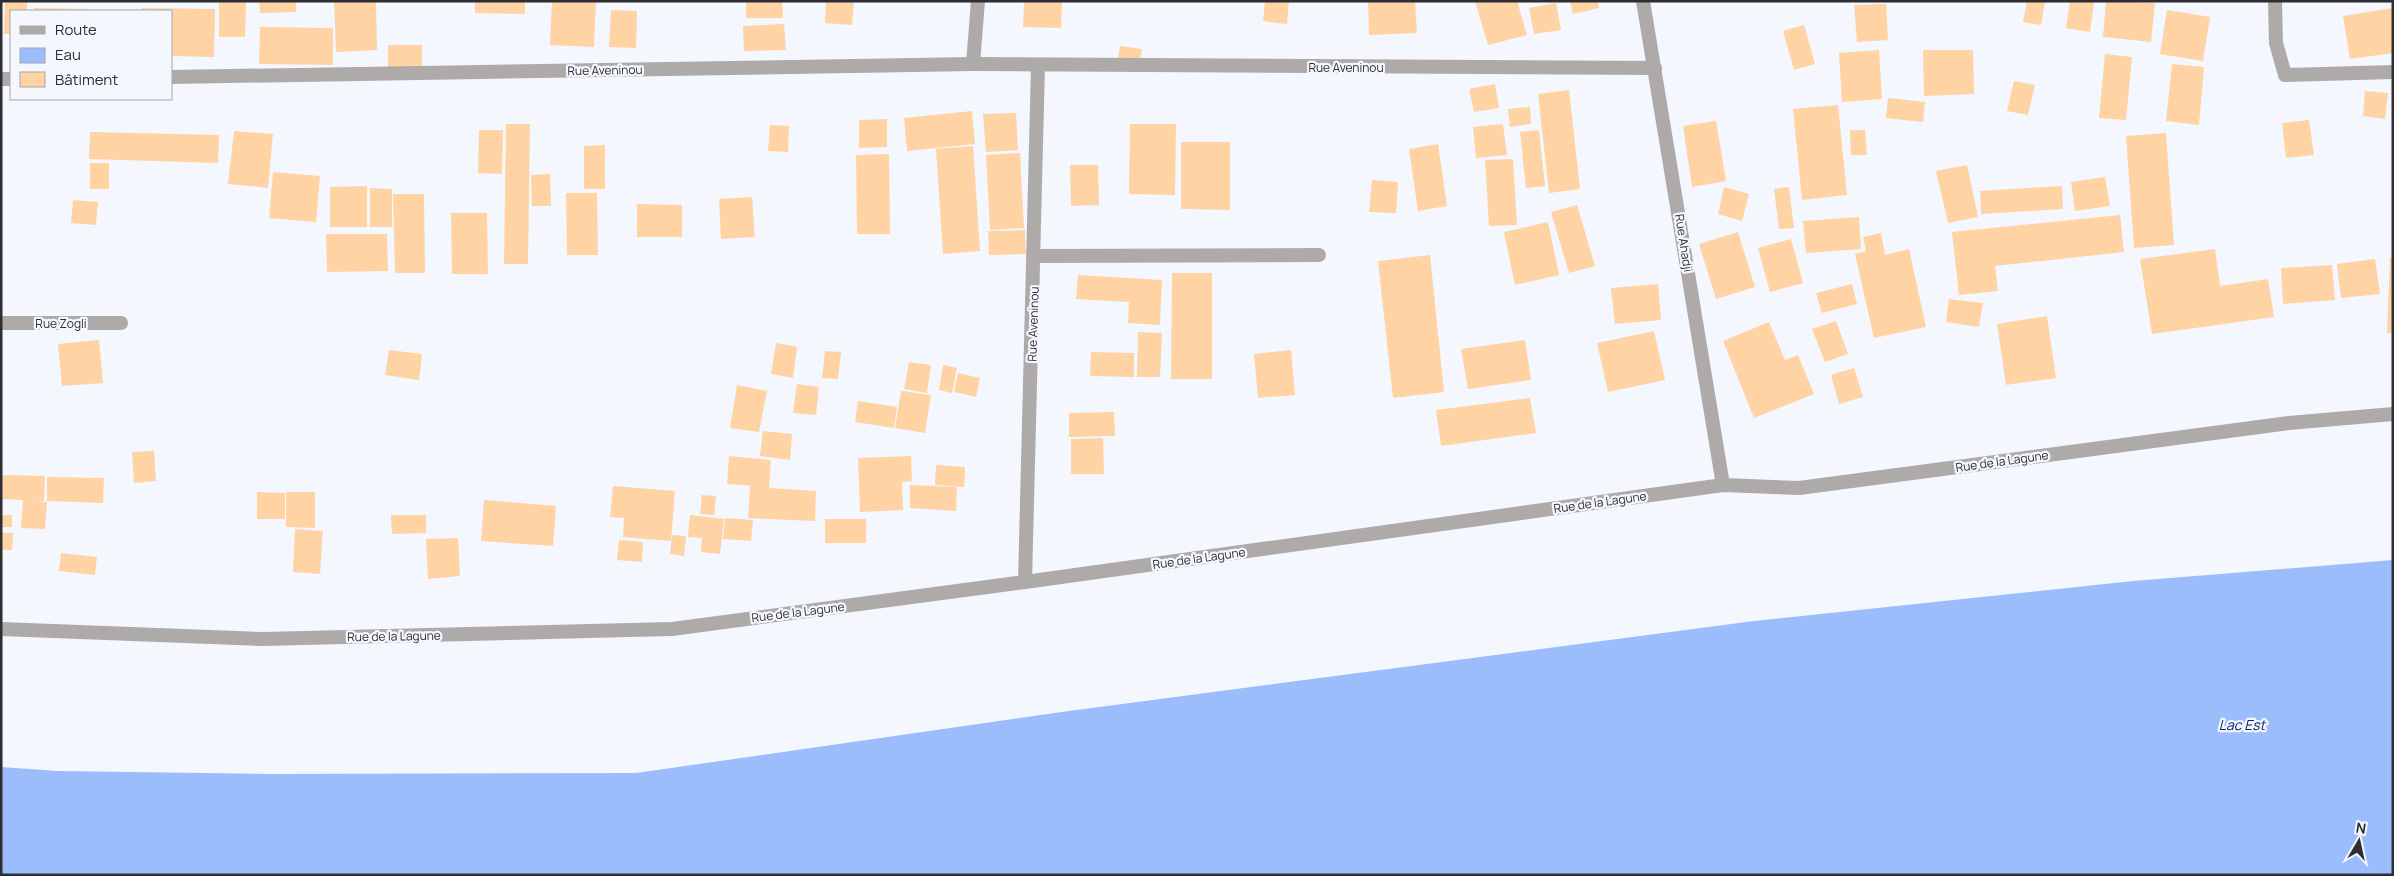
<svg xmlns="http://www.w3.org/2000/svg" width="2394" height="876" font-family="Manrope,sans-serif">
  <rect width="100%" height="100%" fill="#f5f7fe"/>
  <polygon fill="#9cbdfc" points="2393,560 2393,875 1,875 1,767 58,771 272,774 636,773 1069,711 1754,621 2133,581"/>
  <g fill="#ffd3a4">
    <polygon points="5,1 27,1 27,11 11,11 11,34 4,34"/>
    <polygon points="219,1 246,1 245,37 219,37"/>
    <polygon points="259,1 296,1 296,12 260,13"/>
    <polygon points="334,1 376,1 377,50 336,52"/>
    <polygon points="475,1 525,1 525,14 475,13"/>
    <polygon points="552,1 596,1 594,47 550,45"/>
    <polygon points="746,1 782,1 783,18 746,18"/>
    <polygon points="826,1 854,1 852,25 825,23"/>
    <polygon points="1024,1 1062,1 1061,28 1023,27"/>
    <polygon points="1265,1 1289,1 1287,24 1263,21"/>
    <polygon points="1368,1 1415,1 1417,33 1369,35"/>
    <polygon points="1475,1 1517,1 1527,35 1488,45"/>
    <polygon points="1570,1 1597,1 1599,8 1573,14"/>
    <polygon points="2027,1 2045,1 2041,25 2023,22"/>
    <polygon points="2070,1 2094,1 2090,32 2066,28"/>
    <polygon points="2106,1 2155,3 2151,42 2103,37"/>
    <polygon points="1556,3 1561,30 1534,34 1529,8"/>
    <polygon points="1886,4 1888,40 1857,42 1854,5"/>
    <polygon points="34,8 87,9 87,11 34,11"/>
    <polygon points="142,8 215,9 214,57 171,56 171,11 142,11"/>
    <polygon points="2393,8 2393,53 2350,59 2343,16"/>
    <polygon points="611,10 637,11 636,48 609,47"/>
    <polygon points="2167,10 2210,17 2203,61 2160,54"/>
    <polygon points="784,24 786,50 744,51 743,26"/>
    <polygon points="1804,25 1815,64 1794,70 1783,31"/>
    <polygon points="260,27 333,28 333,65 259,64"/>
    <rect x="388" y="45" width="34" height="22"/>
    <polygon points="1120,46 1142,49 1140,61 1118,58"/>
    <polygon points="1879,50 1882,99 1842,102 1839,53"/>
    <polygon points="1923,50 1973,50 1974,94 1924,96"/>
    <polygon points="2105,54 2132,57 2126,120 2099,118"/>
    <polygon points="2172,64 2204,67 2199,125 2166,121"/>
    <polygon points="2014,81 2035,85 2028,115 2007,111"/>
    <polygon points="1495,84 1499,108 1474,112 1469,89"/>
    <polygon points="1569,90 1580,189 1549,193 1538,94"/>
    <polygon points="2365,91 2388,93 2385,119 2363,116"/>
    <polygon points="1888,98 1925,102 1923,122 1886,118"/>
    <polygon points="1838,105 1847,195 1802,200 1793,109"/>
    <polygon points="1530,107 1531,124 1510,127 1508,109"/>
    <polygon points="972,111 975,144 907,151 904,118"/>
    <polygon points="1016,113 1018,150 986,152 983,114"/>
    <polygon points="887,119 887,147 859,148 859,120"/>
    <polygon points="2309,120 2314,155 2286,158 2282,123"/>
    <polygon points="1716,121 1726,181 1692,187 1683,126"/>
    <polygon points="506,124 530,124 528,264 504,264"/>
    <polygon points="1130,124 1176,124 1175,195 1129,194"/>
    <polygon points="1503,124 1507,155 1476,158 1473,127"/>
    <polygon points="770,125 789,126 788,152 768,151"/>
    <polygon points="479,130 503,130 502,174 478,173"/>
    <polygon points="1539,130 1545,186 1526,188 1520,132"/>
    <polygon points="1850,130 1865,130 1867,155 1851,155"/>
    <polygon points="234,131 273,134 268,188 228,184"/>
    <polygon points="90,132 219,135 218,163 89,159"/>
    <polygon points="2166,133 2174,245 2134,248 2126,136"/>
    <polygon points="1181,142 1230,142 1230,210 1181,209"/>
    <polygon points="1438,144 1447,206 1418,211 1409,149"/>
    <polygon points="605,145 605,189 584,189 584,146"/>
    <polygon points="973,146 980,251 943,254 936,149"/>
    <polygon points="1020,153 1024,228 990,230 986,155"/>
    <polygon points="889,154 890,234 857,234 856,155"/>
    <polygon points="1513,159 1517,225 1489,226 1485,160"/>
    <rect x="90" y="163" width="19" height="26"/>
    <polygon points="1070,165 1098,165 1099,205 1071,206"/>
    <polygon points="1967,165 1978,217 1948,223 1936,171"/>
    <polygon points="273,172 320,176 316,222 269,218"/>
    <polygon points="550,174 551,206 532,206 531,175"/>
    <polygon points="2105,177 2110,206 2075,211 2071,182"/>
    <polygon points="1372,180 1398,182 1396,213 1369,212"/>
    <polygon points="367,186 367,227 330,227 330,187"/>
    <polygon points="2062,186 2063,209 1981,214 1980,191"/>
    <polygon points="1724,187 1749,194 1742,221 1718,214"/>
    <polygon points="1789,187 1794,228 1779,229 1774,189"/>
    <polygon points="370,188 392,189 392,227 370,227"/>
    <polygon points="566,193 597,193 598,255 567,255"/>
    <polygon points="393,194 424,194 425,273 395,273"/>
    <polygon points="752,197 755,237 721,239 719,199"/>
    <polygon points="73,200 98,202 96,225 71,223"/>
    <polygon points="637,204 682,205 682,237 637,237"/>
    <polygon points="1577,205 1595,266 1569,273 1551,212"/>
    <polygon points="451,213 487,213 488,274 452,274"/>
    <polygon points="2120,215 2124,252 1995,266 1998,291 1959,295 1952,232"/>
    <polygon points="1859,217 1861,249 1806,253 1803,221"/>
    <polygon points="1548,222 1559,275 1515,285 1504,232"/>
    <polygon points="1025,230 1026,254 989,255 988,231"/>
    <polygon points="1738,232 1755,287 1716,299 1699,244"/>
    <polygon points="1881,233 1885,255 1909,249 1926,327 1874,338 1855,254 1866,251 1863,237"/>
    <polygon points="326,234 387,234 388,271 327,272"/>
    <polygon points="1791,239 1803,283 1770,292 1758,248"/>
    <polygon points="2215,249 2220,286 2268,279 2274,317 2152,334 2140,259"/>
    <polygon points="1430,255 1444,392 1393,398 1378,261"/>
    <polygon points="2390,258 2393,258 2393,333 2387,333"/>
    <polygon points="2375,259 2380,294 2341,298 2337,264"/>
    <polygon points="2332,265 2335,300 2283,304 2281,268"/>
    <polygon points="1172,273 1212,273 1212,379 1171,379"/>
    <polygon points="1078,275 1162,280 1160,325 1128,323 1129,302 1076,299"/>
    <polygon points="1658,284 1661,320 1615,324 1611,288"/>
    <polygon points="1852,284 1857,304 1822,313 1816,293"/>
    <polygon points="1949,299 1983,303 1979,327 1946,322"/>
    <polygon points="2047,316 2056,378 2006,385 1997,324"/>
    <polygon points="1836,321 1848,354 1825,362 1812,329"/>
    <polygon points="1769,322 1785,360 1798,355 1814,394 1754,418 1723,341"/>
    <polygon points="1654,331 1665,380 1608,392 1597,343"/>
    <polygon points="1138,332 1162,333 1160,377 1137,377"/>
    <polygon points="99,340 103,383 62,386 58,344"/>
    <polygon points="1525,340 1531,380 1468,389 1461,349"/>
    <polygon points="776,343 797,347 793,378 771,374"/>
    <polygon points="389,350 422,354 419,380 385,375"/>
    <polygon points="1291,350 1295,395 1258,398 1254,354"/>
    <polygon points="825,351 841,352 838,379 822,378"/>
    <polygon points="1091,352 1134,353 1134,377 1090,376"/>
    <polygon points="909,362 931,365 927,393 904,389"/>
    <polygon points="943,365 957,368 952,393 939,390"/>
    <polygon points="1854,368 1863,397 1839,404 1831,375"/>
    <polygon points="958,373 980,378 976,397 954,392"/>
    <polygon points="797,384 819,387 816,415 793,413"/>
    <polygon points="737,385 767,391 759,432 730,428"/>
    <polygon points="901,391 931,395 925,433 895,428"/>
    <polygon points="1530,398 1536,433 1441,446 1436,410"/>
    <polygon points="858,401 897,407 894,428 855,422"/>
    <polygon points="1114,412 1115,436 1069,437 1069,413"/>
    <polygon points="763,431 792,434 790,460 760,456"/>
    <polygon points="1103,438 1104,474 1071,474 1071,439"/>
    <polygon points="154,451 156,481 134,483 132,452"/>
    <polygon points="729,456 771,460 769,488 816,491 815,521 748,518 750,486 756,486 727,484"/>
    <polygon points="911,456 912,481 902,482 903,510 860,512 858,458"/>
    <polygon points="936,465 965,467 964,487 935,485"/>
    <polygon points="1,475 45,476 44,501 34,501 47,502 45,529 21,528 23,500 1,499"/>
    <polygon points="47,477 104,478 103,503 47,501"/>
    <polygon points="910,485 957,487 956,511 910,508"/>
    <polygon points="613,486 675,491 671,541 623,537 624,518 610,517"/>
    <polygon points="257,492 285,493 285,519 257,519"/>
    <polygon points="286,492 315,492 315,528 286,527"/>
    <polygon points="702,495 716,496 714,515 700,514"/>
    <polygon points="484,500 556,506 553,546 481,541"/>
    <rect x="1" y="515" width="11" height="12"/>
    <polygon points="391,515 426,515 426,533 392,534"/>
    <polygon points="690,515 724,519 720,554 701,552 702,538 688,537"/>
    <polygon points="725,518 753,520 751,541 723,539"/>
    <rect x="825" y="519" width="41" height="24"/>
    <polygon points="295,529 323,531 320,574 293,572"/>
    <polygon points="1,533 13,533 12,550 1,550"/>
    <polygon points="672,535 686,536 684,556 670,554"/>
    <polygon points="458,538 460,576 428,579 426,539"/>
    <polygon points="619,540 643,542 642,562 617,560"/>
    <polygon points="61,553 97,557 95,575 59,571"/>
  </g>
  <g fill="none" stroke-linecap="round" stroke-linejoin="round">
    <g stroke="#aeaaaa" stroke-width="14">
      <polyline points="1643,1 1723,485"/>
      <polyline points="2275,1 2276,43 2285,75 2393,72"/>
      <polyline points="973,64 978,1"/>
      <polyline points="171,77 973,64 1655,68"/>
      <polyline points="1,79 11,79"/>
      <polyline points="1034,256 1319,255"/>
      <polyline points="1,323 121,323"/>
      <polyline points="1025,582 1038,65"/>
      <polyline points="1,629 263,639 672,629 1025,582 1723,485 1799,488 2289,423 2393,414"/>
    </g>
  </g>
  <g text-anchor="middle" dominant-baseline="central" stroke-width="4.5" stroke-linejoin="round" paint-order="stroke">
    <g font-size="12" fill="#2d2e31" stroke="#f5f7fe">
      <text x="1346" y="67">Rue Aveninou</text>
      <text transform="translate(605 70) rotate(-1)">Rue Aveninou</text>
      <text transform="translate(1684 243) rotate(81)">Rue Ahadji</text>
      <text x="61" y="323">Rue Zogli</text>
      <text transform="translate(1033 324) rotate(-88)">Rue Aveninou</text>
      <text transform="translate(2002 461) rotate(-8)">Rue de la Lagune</text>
      <text transform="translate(1600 502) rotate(-8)">Rue de la Lagune</text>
      <text transform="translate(1199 558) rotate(-8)">Rue de la Lagune</text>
      <text transform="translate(798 612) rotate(-7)">Rue de la Lagune</text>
      <text transform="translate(394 636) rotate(-1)">Rue de la Lagune</text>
    </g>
    <g font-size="14" font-style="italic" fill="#052167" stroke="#f5f7fe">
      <text x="2242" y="724">Lac Est</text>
    </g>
  </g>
  <rect width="2394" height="876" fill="none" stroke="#2d2e31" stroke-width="5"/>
  <rect x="10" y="10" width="162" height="90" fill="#f5f7fe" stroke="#a5a7ac"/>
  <rect x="20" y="26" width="25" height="8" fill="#aeaaaa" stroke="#a5a7ac"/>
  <text x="55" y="35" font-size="15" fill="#2d2e31">Route</text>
  <rect x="20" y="48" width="25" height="15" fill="#9cbdfc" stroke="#a5a7ac"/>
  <text x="55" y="60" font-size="15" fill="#2d2e31">Eau</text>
  <rect x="20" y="72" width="25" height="15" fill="#ffd3a4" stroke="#a5a7ac"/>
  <text x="55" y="85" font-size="15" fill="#2d2e31">Bâtiment</text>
  <g transform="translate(2359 841) rotate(9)" stroke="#f5f7fe" stroke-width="4" paint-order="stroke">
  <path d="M0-4L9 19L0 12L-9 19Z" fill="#2d2e31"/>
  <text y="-8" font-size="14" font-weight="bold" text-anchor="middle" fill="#2d2e31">N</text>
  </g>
</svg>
